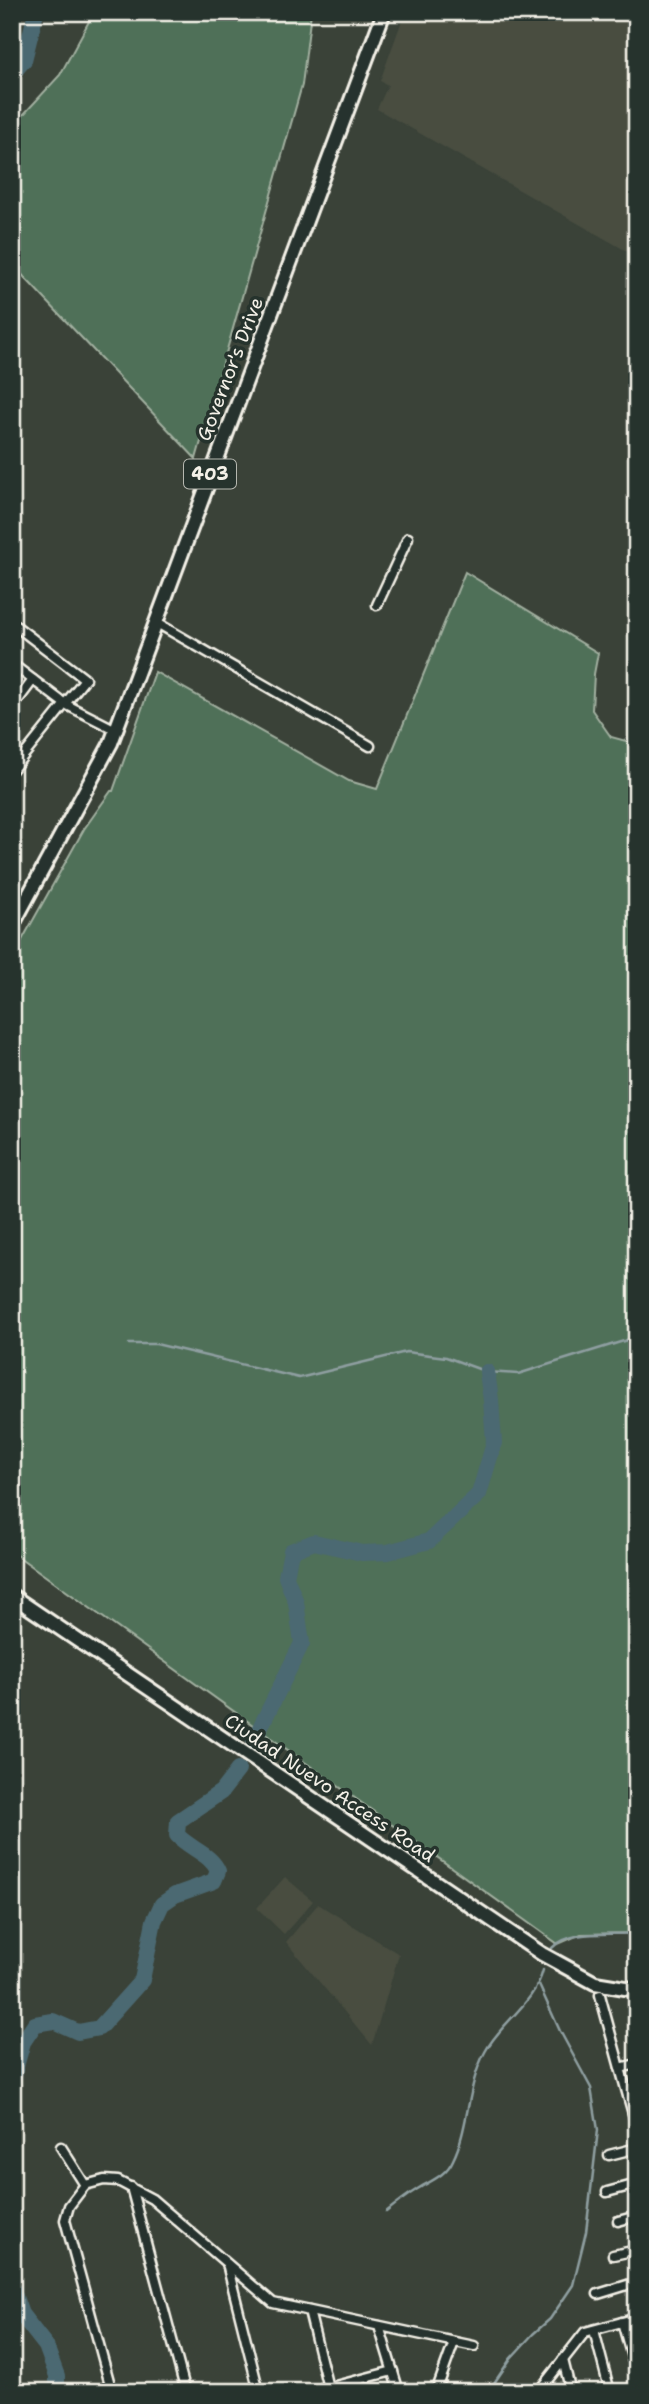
<svg xmlns="http://www.w3.org/2000/svg" width="649" height="2404" font-family="'Shantell Sans',sans-serif">
  <rect width="100%" height="100%" fill="#3a4238"/>
  <filter id="ink" filterUnits="userSpaceOnUse"><feTurbulence type="fractalNoise" baseFrequency=".0143" numOctaves="2"/><feDisplacementMap in="SourceGraphic" scale="14" xChannelSelector="R" yChannelSelector="G"/><feConvolveMatrix kernelMatrix="1 2 1 2 8 2 1 2 1" color-interpolation-filters="sRGB"/></filter>
  <g filter="url(#ink)">
    <g fill="#484d40">
      <polygon points="405,12 637,12 637,257 377,109 388,85 380,81"/>
      <polygon points="285,1877 313,1901 284,1934 257,1908"/>
      <polygon points="318,1904 399,1954 372,2045 286,1942"/>
    </g>
    <g fill="#4f6f59" stroke="#a2b0a0" stroke-width="2">
      <polygon points="94,12 311,12 302,85 196,459 12,264 12,127 60,75"/>
      <polygon points="465,572 598,653 594,674 592,710 611,737 637,744 637,1933 581,1934 558,1944 12,1552 12,958 84,829 111,791 113,791 155,672 349,781 377,789"/>
    </g>
    <g fill="none" stroke-linecap="round" stroke-linejoin="round">
      <g stroke="#8f9fa1" stroke-width="2.5">
        <polyline points="129,1344 156,1344 299,1378 406,1352 446,1357 487,1372 518,1374 627,1340 637,1333"/>
        <path d="M552,1948C572,1928 610,1936 637,1933"/>
        <path d="M386,2212C396,2204 406,2196 416,2190C430,2181 446,2176 453,2160C469,2128 467,2085 485,2052C500,2023 535,2003 543,1970"/>
        <polyline points="488,2392 511,2358 533,2334 550,2319 573,2285 586,2232 598,2130 591,2088 560,2031 539,1985"/>
      </g>
      <g stroke="#4c6972" stroke-width="16">
        <polyline points="12,74 24,60 36,12"/>
        <polyline points="254,1740 302,1643 296,1602 286,1577 291,1551 314,1542 362,1553 388,1552 429,1541 479,1494 494,1443 491,1400 487,1372"/>
        <path d="M12,2080L23,2042L35,2024L53,2021L78,2032L99,2028L142,1980L154,1921L162,1904L175,1895L214,1881L218,1871C211,1854 190,1849 177,1835L178,1821L221,1792L238,1770"/>
        <polyline points="12,2288 21,2314 46,2346 57,2376 57,2392"/>
      </g>
      <g stroke="#f4f1e8" stroke-width="13">
        <g id="street">
          <polyline points="377,605 408,538"/>
          <polyline points="12,623 85,679 12,770"/>
          <polyline points="157,623 370,746"/>
          <polyline points="12,664 65,704 116,730"/>
          <polyline points="12,708 33,680"/>
          <polyline points="600,1995 620,2068"/>
          <polyline points="635,2002 637,2007"/>
          <polyline points="637,2064 620,2068 637,2128"/>
          <polyline points="61,2147 85,2185"/>
          <polyline points="609,2155 637,2148"/>
          <polyline points="131,2187 186,2392"/>
          <polyline points="607,2192 637,2184"/>
          <polyline points="618,2221 637,2216"/>
          <polyline points="613,2255 637,2250"/>
          <polyline points="227,2264 259,2392"/>
          <polyline points="598,2294 637,2282"/>
          <polyline points="309,2311 329,2392"/>
          <polyline points="622,2322 637,2375"/>
          <polyline points="379,2326 399,2392"/>
          <polyline points="594,2330 610,2392"/>
          <polyline points="563,2360 571,2392"/>
          <polyline points="112,2392 65,2220 69,2206 85,2185 104,2180 118,2181 152,2199 273,2303 474,2346"/>
          <polyline points="312,2392 393,2371"/>
          <polyline points="436,2392 454,2342"/>
          <polyline points="538,2392 585,2332 637,2318"/>
        </g>
      </g>
      <g stroke="#f4f1e8" stroke-width="18">
        <polyline id="secondary" points="12,1596 542,1954 595,1983 637,1990"/>
      </g>
      <g stroke="#f4f1e8" stroke-width="18">
        <polyline id="primary" points="12,926 111,743 384,12"/>
      </g>
      <use href="#street" stroke="#26332d" stroke-width="8"/>
      <use href="#secondary" stroke="#26332d" stroke-width="12"/>
      <use href="#primary" stroke="#26332d" stroke-width="12"/>
    </g>
  </g>
  <g text-anchor="middle" dominant-baseline="central" stroke-width="7" stroke-linejoin="round" paint-order="stroke">
    <rect fill="#26332d" stroke="#b6b8b0" stroke-width="2" x="184" y="459.5" width="52" height="29" rx="5"/>
    <g font-size="18" font-weight="bold" fill="#f4f1e8">
      <text x="210" y="474">403</text>
    </g>
    <g font-size="19" fill="#f4f1e8" stroke="#26332d">
      <text transform="translate(230 369) rotate(-69)">Governor's Drive</text>
      <text transform="translate(330 1788) rotate(34)">Ciudad Nuevo Access Road</text>
    </g>
  </g>
  <rect width="649" height="2404" fill="none" stroke="#26332d" stroke-width="42"/>
  <rect x="21" y="21" width="607" height="2362" fill="none" stroke="#f4f1e8" stroke-width="2.5" filter="url(#ink)"/>
</svg>
